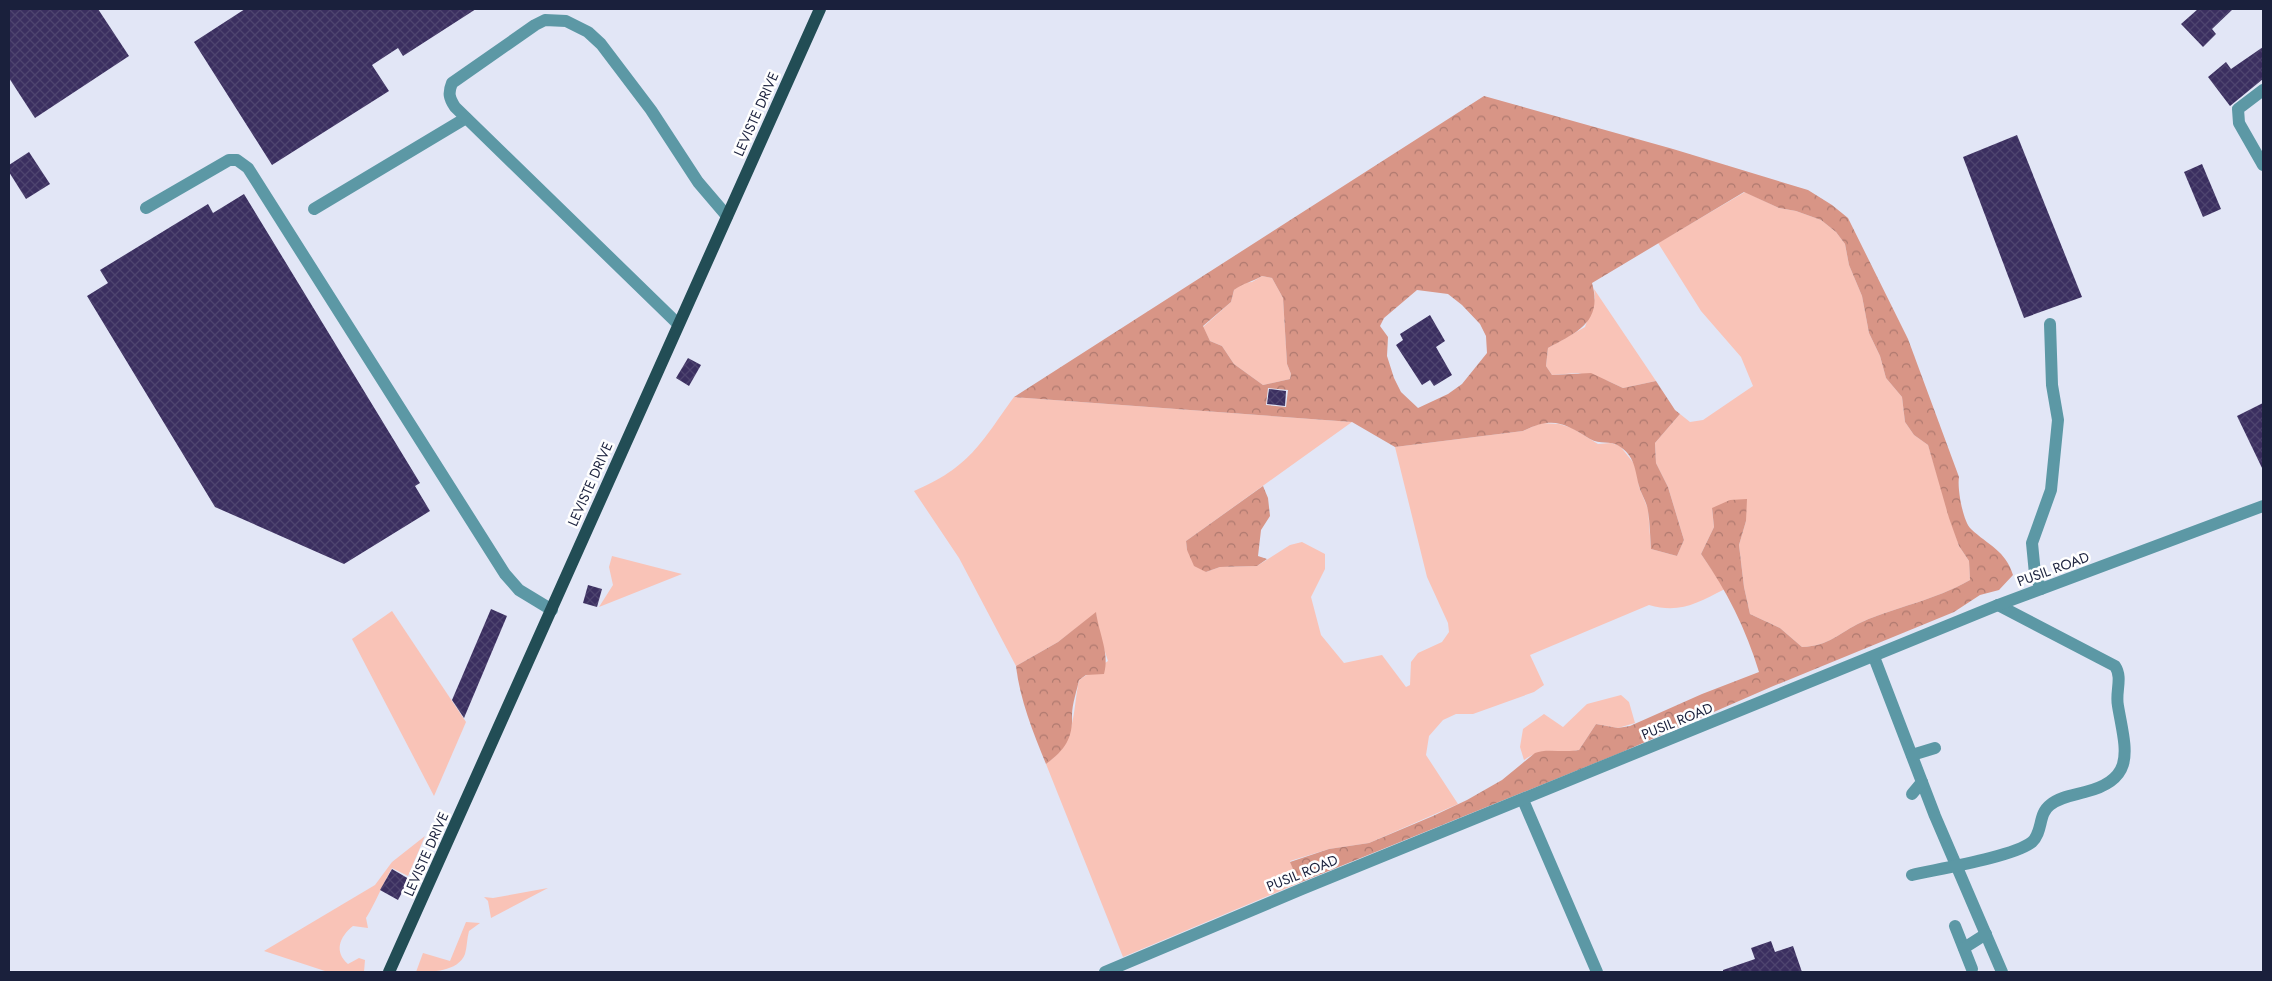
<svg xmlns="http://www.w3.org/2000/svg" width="2272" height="981" font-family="Jost,sans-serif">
  <defs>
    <pattern id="forest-crowns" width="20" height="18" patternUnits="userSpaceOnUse" patternTransform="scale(1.25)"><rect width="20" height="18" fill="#d89586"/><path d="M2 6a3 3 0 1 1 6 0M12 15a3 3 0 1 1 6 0" fill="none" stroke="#ae796f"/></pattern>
    <pattern id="building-cross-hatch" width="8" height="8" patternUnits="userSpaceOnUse" patternTransform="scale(1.25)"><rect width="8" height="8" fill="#3b2f60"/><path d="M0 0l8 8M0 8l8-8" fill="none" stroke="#4e446f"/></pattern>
  </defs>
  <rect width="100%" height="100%" fill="#e2e6f6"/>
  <g fill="#f9c3b7">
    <path d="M1745,192L1779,208L1796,211L1821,220L1836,232L1845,244L1849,265L1862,296L1869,333L1880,356L1886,378L1902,397L1905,422L1914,435L1928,445L1959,546L1969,561L1970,580C1933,601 1898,606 1862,622C1838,633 1830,646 1802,647L1780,628L1750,614L1744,587L1739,545L1746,521L1712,508L1714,527L1701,554L1725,589C1697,603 1680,614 1649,605L1530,655L1544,685L1534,692L1473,714H1456L1443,720L1429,736L1426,755L1458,804L1369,843L1329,849L1290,861L1299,883L1123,957L1046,764C1077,740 1072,714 1079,680L1108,661L1098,631L1096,613L1058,642L1016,666L959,558L914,491C970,467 980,444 1014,397L1352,422L1186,541L1187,550L1206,572L1220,567L1257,566L1290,545L1302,542L1325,554V569L1311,597L1321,635L1344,663L1382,655L1406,687L1410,685L1411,662L1418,653L1442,642L1449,632L1448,623L1427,577L1395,447L1523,431L1541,423L1559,424L1572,428L1598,444L1611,443L1620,446L1636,466L1639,487L1648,509L1651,549L1677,556L1684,540L1668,487L1656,463L1655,443L1680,414L1690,422L1703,420L1753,386L1741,357L1701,311L1658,243Z"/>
    <polygon points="1262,276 1272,278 1283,298 1287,364 1291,374 1290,379 1263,385 1234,364 1222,346 1210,341 1203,327 1231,302 1234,290 1243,283 1252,282"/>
    <polygon points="1594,289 1656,381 1623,388 1608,381 1578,373 1552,375 1546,366 1548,348 1585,327 1595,298"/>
    <polygon points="612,556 682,574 599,607 613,585 609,567"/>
    <polygon points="392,611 466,722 434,796 352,639"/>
    <path d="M1621,695L1629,702L1635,723L1618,728L1596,724L1579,750C1556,755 1545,745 1524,760L1520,747L1523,729L1544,714L1563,727L1587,704Z"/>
    <path d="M425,836L408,876L392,868C382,885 376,902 366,918L368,928L353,926C339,937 334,952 348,964L359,958L365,960L364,972H328L264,951L375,885L392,862Z"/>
    <polygon points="548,888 491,918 488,901 484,897 493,898"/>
    <path d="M466,922L480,923L469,931C467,938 467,947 465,954C458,972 431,972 416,972L423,953L450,961Z"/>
  </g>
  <g fill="url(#forest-crowns)" fill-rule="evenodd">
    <path d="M1484,96L1673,149L1808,190L1832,205L1848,218L1908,339L1959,477C1957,488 1963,522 1971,529C1988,545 2006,551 2013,575L1999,590L1980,595L1954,612L1771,687L1620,753L1299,883L1290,862L1329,849L1369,843L1433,816L1467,800L1502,780L1535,753C1546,748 1564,753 1579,750L1596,724L1618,728L1630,726L1702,694L1759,672C1746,629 1727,591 1701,554L1714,527L1712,508L1730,500L1747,499L1746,521L1739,545L1744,587L1750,614L1780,628L1802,647C1830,646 1838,633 1862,622C1898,606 1933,601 1970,580L1969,561L1959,546L1949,518L1928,445L1914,435L1905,422L1902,397L1886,378L1880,356L1869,333L1862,296L1849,265L1845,244L1836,232L1821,220L1796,211L1779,208L1744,192L1592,283C1603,322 1577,332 1548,348L1546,366L1552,375L1591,373L1623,388L1656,381L1675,410L1680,414L1655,443L1656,463L1668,487L1684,540L1677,556L1651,549C1650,536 1650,523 1648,511C1647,502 1641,494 1639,486C1635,470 1635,456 1619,446C1610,440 1600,445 1590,439C1564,423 1553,416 1523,431L1395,447L1352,422L1014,397ZM1262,276L1272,278L1283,298L1287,364L1291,374L1290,379L1263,385L1234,364L1222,346L1210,341L1203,326L1231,302L1234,290C1243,283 1252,282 1262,276ZM1417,290L1448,294L1462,305L1480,324L1486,336L1487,353L1462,384L1448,394L1418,408L1401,392L1394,378L1387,356L1388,337L1380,326L1384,318ZM1268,388L1288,390L1286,407L1266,405Z"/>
    <polygon points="1263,486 1268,498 1270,516 1261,530 1258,556 1267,559 1257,566 1220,567 1206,572 1194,566 1187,550 1186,541"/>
    <path d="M1096,612C1099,634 1110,654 1104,674L1086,675L1079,680C1077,690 1072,704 1072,715C1073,738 1065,750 1046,764C1033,732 1020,700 1016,666L1058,642Z"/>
  </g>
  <g fill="url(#building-cross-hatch)">
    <polygon points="9,9 98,9 129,56 35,118 9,78"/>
    <polygon points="245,9 476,9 403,56 398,48 372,65 389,91 272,165 194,42"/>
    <polygon points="2198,9 2233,9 2212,29 2216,34 2203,47 2181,24"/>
    <polygon points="2263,47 2263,79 2230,106 2208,77 2226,62 2231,69"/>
    <polygon points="2017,135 2082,297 2024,318 1963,157"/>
    <polygon points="29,152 50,184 26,199 9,172 9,165"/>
    <polygon points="2202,164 2221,209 2203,217 2184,172"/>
    <polygon points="244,194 420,483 415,486 430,511 344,564 215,507 87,296 108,283 100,270 208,204 213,213"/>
    <polygon points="1430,315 1445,341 1436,347 1452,375 1434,386 1430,380 1422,385 1396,345 1403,340 1400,334"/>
    <polygon points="688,358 701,365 689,386 676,378"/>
    <polygon points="1269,389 1286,391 1285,406 1267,404"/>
    <polygon points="2263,403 2263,470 2237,416"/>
    <polygon points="588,585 602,589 597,607 583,603"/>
    <polygon points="491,609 507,616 464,718 452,700"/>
    <polygon points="392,869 409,879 398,900 380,890"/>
    <polygon points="1771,941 1775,952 1793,946 1802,972 1723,972 1723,970 1755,959 1751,948"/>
  </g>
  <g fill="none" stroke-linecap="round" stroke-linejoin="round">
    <g stroke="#5c98a5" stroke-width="12">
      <polyline points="2263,90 2238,109 2239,123 2263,165"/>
      <polyline points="146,208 229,160 237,160 248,168 505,574 519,590 552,610"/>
      <polyline points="314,209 466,118"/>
      <path d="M678,324L455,107C449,98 448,93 452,83L535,25L545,20L566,21L588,32L601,44L651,110L698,182L727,216"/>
      <polyline points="2041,589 2035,574 2032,543 2051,490 2058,420 2052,385 2050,324"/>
      <polyline points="1874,657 1935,816 2002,972"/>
      <polyline points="1912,755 1935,748"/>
      <polyline points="1912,794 1922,782"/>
      <polyline points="1523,800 1597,972"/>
      <path d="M1912,875C1938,869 2013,857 2032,842C2043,832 2038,814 2050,805C2059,797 2074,795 2085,792C2138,779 2125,748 2118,706C2115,692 2123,678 2115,666L1998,605"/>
      <polyline points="1955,926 1972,969"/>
      <polyline points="1964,948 1986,934"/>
      <polyline points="1105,972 1302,889 1998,605 2263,506"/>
    </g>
    <polyline stroke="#224d55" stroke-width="12" points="389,972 820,9"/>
  </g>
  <g text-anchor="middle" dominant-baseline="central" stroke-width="5" stroke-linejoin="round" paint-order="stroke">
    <g font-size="14" fill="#1a203c" stroke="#fff">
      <text transform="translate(756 114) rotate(-66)">LEVISTE DRIVE</text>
      <text transform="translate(590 484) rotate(-66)">LEVISTE DRIVE</text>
      <text transform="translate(2053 569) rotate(-20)">PUSIL ROAD</text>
      <text transform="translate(1677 721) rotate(-22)">PUSIL ROAD</text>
      <text transform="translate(426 854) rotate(-66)">LEVISTE DRIVE</text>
      <text transform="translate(1302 873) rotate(-22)">PUSIL ROAD</text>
    </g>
  </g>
  <rect width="2272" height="981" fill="none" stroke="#1a203c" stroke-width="20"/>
</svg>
